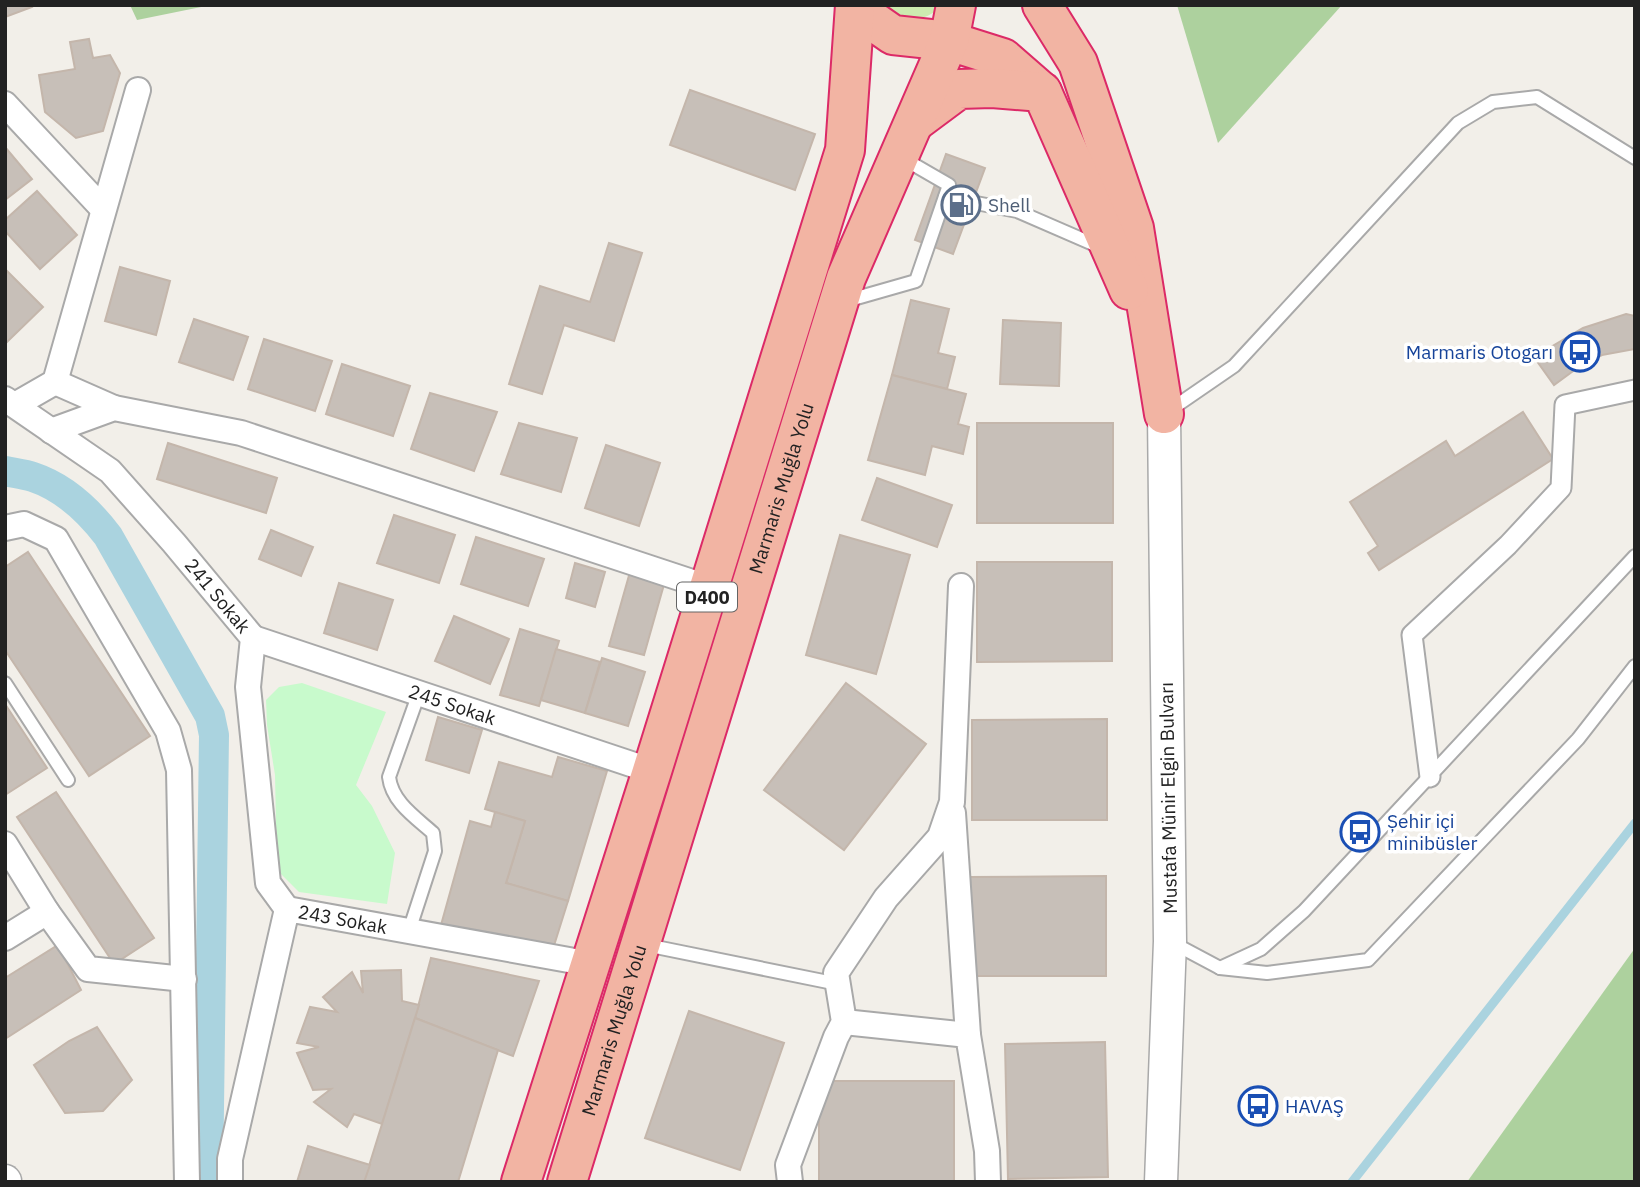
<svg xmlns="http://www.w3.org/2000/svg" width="1640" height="1187" font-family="'IBM Plex Sans',sans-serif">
  <rect width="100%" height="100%" fill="#f2efe9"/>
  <path fill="#cdebb0" d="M882,5H943C922,25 904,22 882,5Z"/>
  <g fill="#add19e">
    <polygon points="130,5 211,5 137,20"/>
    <polygon points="1177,5 1342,5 1218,143"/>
    <polygon points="1635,948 1635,1182 1467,1182"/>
  </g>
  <polygon fill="#c8facc" points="302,683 386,712 356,785 372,806 395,853 387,904 299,892 277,870 275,775 267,725 266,700 279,687"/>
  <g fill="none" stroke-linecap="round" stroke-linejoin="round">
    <polyline stroke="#aad3df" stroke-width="9" points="1352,1182 1635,823"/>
    <path stroke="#aad3df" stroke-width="30" d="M5,471C14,473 24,474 33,477C63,487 89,511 108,536L210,716L214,735L208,1182"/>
  </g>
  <g fill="#c7bfb8" stroke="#c4b6ab" stroke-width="2">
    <polygon points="5,5 31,5 32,7 5,17"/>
    <polygon points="89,39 93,58 110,55 120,73 103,131 76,138 45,112 39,75 75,69 70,42"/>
    <polygon points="690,90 815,134 795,190 670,145"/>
    <polygon points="5,147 32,179 5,200"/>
    <polygon points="946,154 985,168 953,254 915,240"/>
    <polygon points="37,191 77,235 40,269 5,231 5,220"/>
    <polygon points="609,243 642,253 614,341 564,325 542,394 509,384 540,286 590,302"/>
    <polygon points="120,267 170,281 156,335 105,321"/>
    <polygon points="5,269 43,307 5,344"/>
    <polygon points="911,300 949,309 938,353 955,357 947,389 892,375"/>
    <polygon points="1626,314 1635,316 1635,349 1602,355 1580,366 1554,385 1534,357 1583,328"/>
    <polygon points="194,319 248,337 233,380 179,362"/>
    <polygon points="1003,320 1061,323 1059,386 1000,384"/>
    <polygon points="264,339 332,361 315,411 248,389"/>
    <polygon points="342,364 410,386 393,436 326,414"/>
    <polygon points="892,375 966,394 958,424 969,427 963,454 932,446 925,475 868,460"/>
    <polygon points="430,393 497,412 474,471 411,449"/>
    <polygon points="1523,412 1553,459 1379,570 1368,553 1378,546 1350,502 1446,441 1455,456"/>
    <polygon points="519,423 577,438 561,492 501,474"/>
    <rect x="977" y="423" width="136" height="100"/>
    <polygon points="168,443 277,478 266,513 157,479"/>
    <polygon points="606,445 660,463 639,526 585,508"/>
    <polygon points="877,478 952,505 937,547 862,520"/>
    <polygon points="394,515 455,535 439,583 377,563"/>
    <polygon points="271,530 313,547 301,576 259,559"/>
    <polygon points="840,535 910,555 876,674 806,655"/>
    <polygon points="476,537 544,559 528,606 461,584"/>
    <polygon points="28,552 150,736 89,776 5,650 5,567"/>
    <polygon points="977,562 1112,562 1112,661 977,662"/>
    <polygon points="575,563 605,572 595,607 566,598"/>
    <polygon points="630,572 665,581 644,655 609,646"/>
    <polygon points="339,583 393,600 377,650 324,633"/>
    <polygon points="454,616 509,639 490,684 435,661"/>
    <polygon points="520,629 559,641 539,706 500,695"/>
    <polygon points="556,649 600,662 585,713 541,700"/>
    <polygon points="602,658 645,672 628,726 585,713"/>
    <polygon points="846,683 926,744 844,850 764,790"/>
    <polygon points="5,704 47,768 5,795"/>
    <polygon points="438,717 482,730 469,773 426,760"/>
    <polygon points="1107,719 1107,820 972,820 972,720"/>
    <polygon points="558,757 607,771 568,901 506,883 525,821 485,809 499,762 552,777"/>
    <polygon points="56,792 154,938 114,964 17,817"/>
    <polygon points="495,812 525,821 506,883 568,901 551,955 441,925 470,821 491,827"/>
    <polygon points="1106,876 1106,976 971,976 970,877"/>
    <polygon points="58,945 81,990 5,1039 5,978"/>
    <polygon points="431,958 539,981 513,1056 415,1018"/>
    <polygon points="401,970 402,1001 419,1005 382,1124 354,1114 347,1127 314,1102 331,1089 313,1090 297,1053 319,1047 297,1043 310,1007 337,1012 323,997 352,972 363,993 361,971"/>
    <polygon points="689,1011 784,1043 740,1170 645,1138"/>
    <polygon points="415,1018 498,1050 458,1182 364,1182"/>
    <polygon points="97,1027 132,1080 103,1111 65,1113 34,1065 69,1041"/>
    <polygon points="1105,1042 1108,1177 1008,1179 1005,1044"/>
    <polygon points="819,1081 954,1081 954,1181 819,1182"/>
    <polygon points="308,1146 370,1165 364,1182 297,1182"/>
  </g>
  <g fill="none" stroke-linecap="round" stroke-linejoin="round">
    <g stroke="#a9a9a9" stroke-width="16">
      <g id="service">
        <polyline points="945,197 1017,211 1100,247"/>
        <polyline points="846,301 916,281 949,185 904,159"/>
        <polyline points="1170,410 1234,366 1458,123 1493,102 1537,97 1635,158"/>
        <polyline points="5,683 68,780"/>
        <path d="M409,931L435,851L433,833C415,817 392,802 389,777L419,693"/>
        <polyline points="1173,943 1220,968 1267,973 1368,960 1578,739 1635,666"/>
        <polyline points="646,945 838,984"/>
        <polyline points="1220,968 1261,949 1304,911 1635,556"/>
      </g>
    </g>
    <g stroke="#a9a9a9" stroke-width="23">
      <polyline id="pedestrian" points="1430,777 1412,635 1508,545 1561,488 1565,405 1635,390"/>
    </g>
    <g stroke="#a9a9a9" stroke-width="28">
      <g id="minor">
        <polyline points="5,104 103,209"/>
        <polyline points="55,382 114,408"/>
        <path id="s1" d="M5,399L110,471L174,543L253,638L248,687L268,883L287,909"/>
        <polyline points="15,405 55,382 138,90"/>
        <polyline points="51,431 114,408 241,433 710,588"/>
        <polyline points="5,528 24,524 56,539 168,731 179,770 187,1182"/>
        <path id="s2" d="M253,638L652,771"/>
        <polyline points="953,813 968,1035"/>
        <polyline points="5,844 47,912 88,969 184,979"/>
        <polyline points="5,938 47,912"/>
        <polyline points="844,1022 968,1035 987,1151 988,1182"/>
        <path id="s3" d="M230,1182V1159L287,909L591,964"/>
        <polyline points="790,1182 788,1165 836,1037 844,1022 836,973 886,898 940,837 952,802 961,586"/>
      </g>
    </g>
    <g stroke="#a9a9a9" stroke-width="35">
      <g id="tertiary">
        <polyline points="5,1181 5,1182"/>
        <polyline points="1161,1182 1170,941 1164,414"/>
      </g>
    </g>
    <g stroke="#dc2a67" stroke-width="42">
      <g id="trunk">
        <polyline points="861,5 870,19 893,35 949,41 1003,58 1042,92"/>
        <polyline points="1042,5 1078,63 1134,228 1164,414"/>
        <polyline points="916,121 959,89 992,88 1042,92 1129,290"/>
        <polyline points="521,1182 652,771 845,150 855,5"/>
        <path id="s4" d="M567,1182L846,278L949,41L956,5"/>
      </g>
    </g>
    <use href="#service" stroke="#fff" stroke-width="12"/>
    <use href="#pedestrian" stroke="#fff" stroke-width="19"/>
    <use href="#minor" stroke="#fff" stroke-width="24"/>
    <use href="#tertiary" stroke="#fff" stroke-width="32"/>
    <use href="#trunk" stroke="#f2b4a3" stroke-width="38"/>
  </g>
  <defs>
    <g id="fuel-ring" transform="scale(2.0125)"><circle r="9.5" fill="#fff" stroke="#5c6f8a" stroke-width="1.5"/><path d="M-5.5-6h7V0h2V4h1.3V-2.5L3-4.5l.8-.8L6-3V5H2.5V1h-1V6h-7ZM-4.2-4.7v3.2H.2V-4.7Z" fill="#5c6f8a"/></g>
    <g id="bus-ring" transform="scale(2.0125)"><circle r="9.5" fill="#fff" stroke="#1a4fb4" stroke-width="1.5"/><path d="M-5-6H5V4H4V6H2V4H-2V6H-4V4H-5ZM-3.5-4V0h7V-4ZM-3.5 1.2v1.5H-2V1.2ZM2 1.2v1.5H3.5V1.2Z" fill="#1a4fb4"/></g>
  </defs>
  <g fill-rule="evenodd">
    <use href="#fuel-ring" x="961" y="205"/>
    <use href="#bus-ring" x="1580" y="352"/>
    <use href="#bus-ring" x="1360" y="832"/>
    <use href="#bus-ring" x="1258" y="1106"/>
  </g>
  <g text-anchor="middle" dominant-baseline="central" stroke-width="7" stroke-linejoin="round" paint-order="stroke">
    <rect fill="#fff" stroke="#646464" stroke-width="2" x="677" y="582.5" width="60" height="29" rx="5"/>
    <g font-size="18" font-weight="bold" fill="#222">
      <text x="707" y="597">D400</text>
    </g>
    <g font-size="19" fill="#4e5e75" stroke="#fff" text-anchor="start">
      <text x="988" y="205">Shell</text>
    </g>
    <g font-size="19" fill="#164399" stroke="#fff" text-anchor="start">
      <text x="1553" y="352" text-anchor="end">Marmaris Otogarı</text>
      <text x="1387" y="821">Șehir içi<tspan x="1387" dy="22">minibüsler</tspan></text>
      <text x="1285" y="1106">HAVAŞ</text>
    </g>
    <g font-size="19" fill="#222" stroke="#fff">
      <text stroke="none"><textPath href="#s4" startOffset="726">Marmaris Muğla Yolu</textPath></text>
      <text stroke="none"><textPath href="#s1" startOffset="292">241 Sokak</textPath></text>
      <text stroke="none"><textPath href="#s2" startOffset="210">245 Sokak</textPath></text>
      <text transform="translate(1168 798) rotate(-91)">Mustafa Münir Elgin Bulvarı</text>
      <text stroke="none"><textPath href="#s3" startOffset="336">243 Sokak</textPath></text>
      <text stroke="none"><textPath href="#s4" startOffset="159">Marmaris Muğla Yolu</textPath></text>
    </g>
  </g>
  <rect width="1640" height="1187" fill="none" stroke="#222222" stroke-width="14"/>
</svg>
